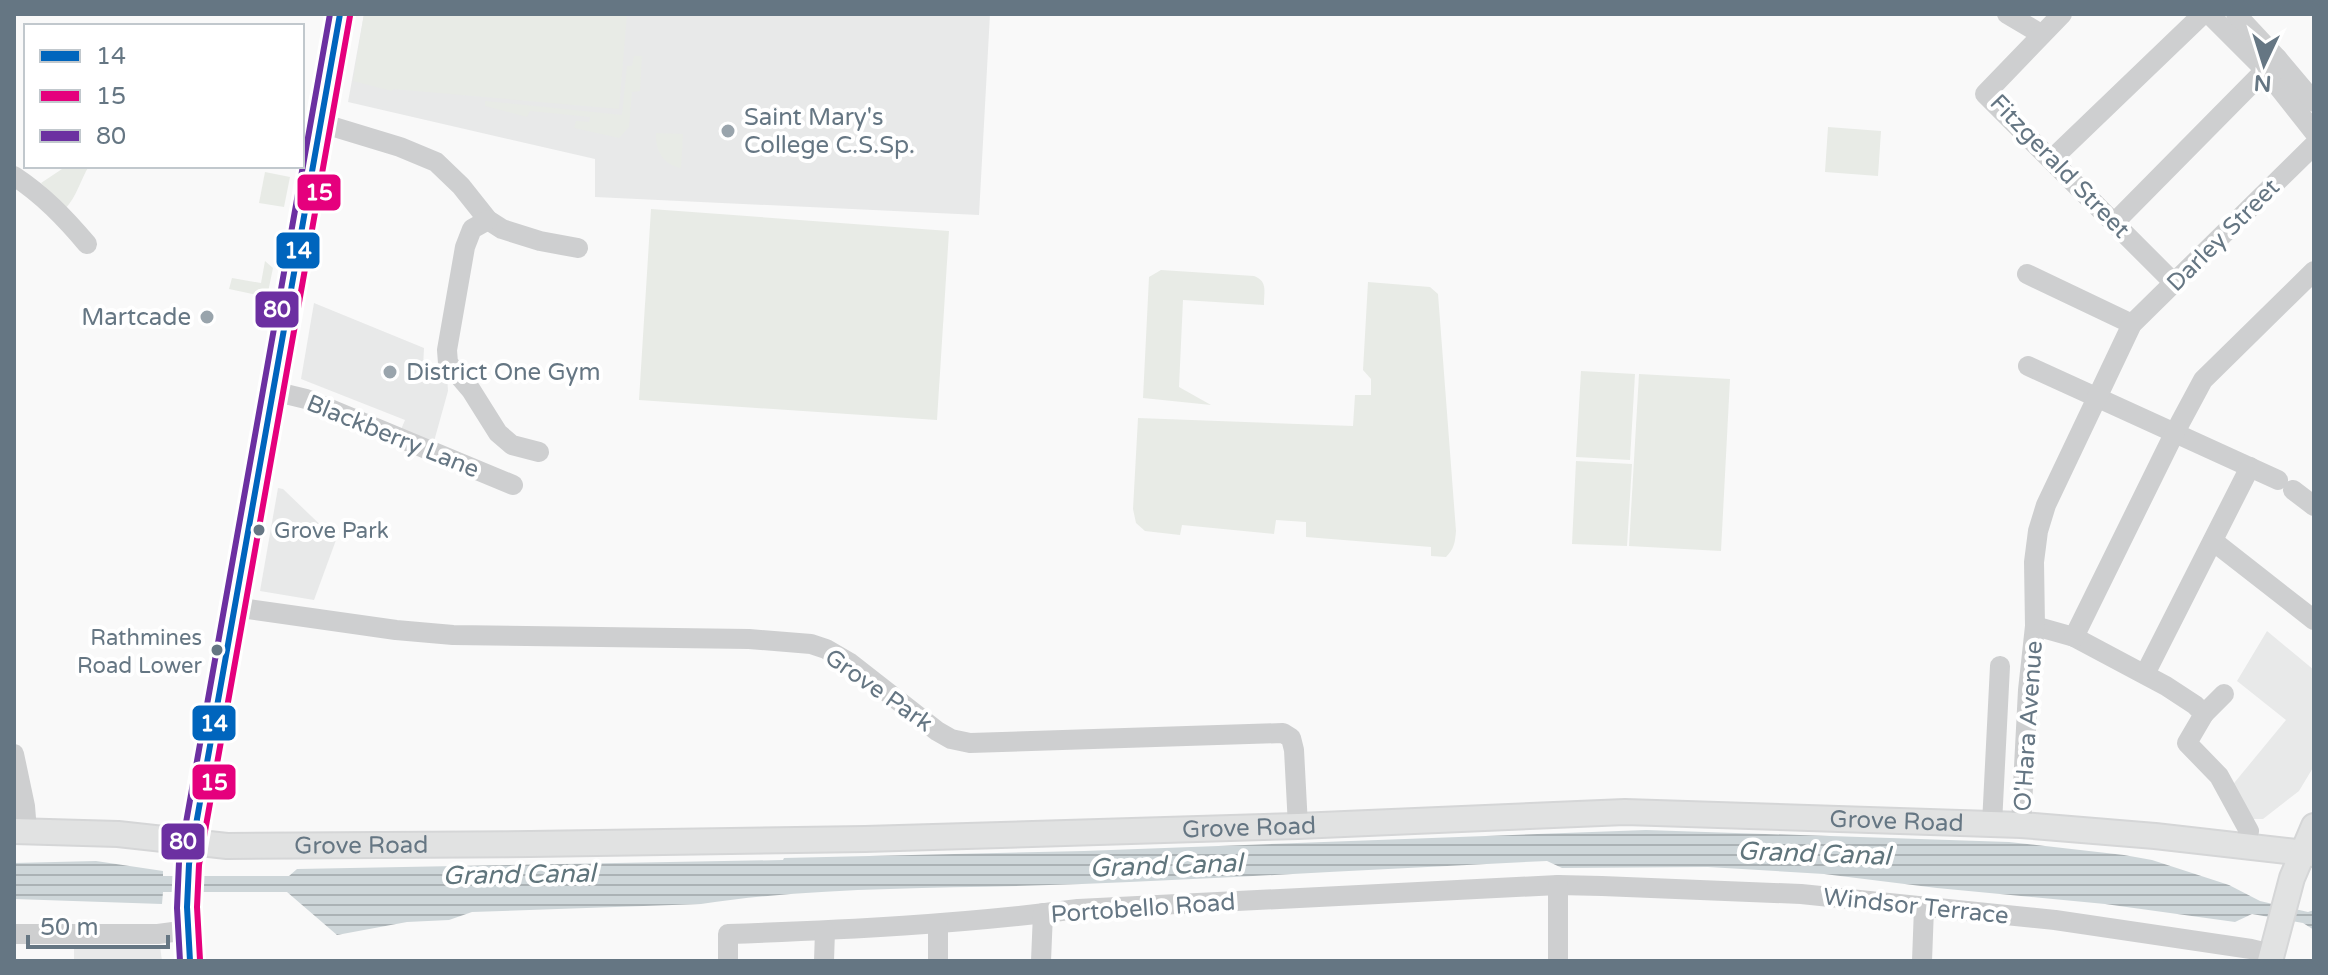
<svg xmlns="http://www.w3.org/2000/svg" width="2328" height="975" font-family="'Varela Round',sans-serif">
  <defs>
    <pattern id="water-rules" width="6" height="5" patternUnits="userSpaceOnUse" patternTransform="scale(2)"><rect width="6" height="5" fill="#ced6d9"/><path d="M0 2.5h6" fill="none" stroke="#abb2b5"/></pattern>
  </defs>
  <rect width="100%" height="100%" fill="#f9f9f9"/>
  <g fill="#e8e9e9">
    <polygon points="364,14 990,14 979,215 595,197 595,159 348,102"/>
    <polygon points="314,303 424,348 423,368 447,375 448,391 433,445 400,432 405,420 301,379"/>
    <polygon points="278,488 283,489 336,540 314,600 260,591"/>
    <polygon points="2267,631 2314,670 2314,766 2299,791 2263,819 2250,819 2230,788 2286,720 2237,681"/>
    <polygon points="74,946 160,946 162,961 74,961"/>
  </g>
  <g fill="#e8ebe6">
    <polygon points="364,14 627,14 619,109 393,89 392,91 353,81"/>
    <polygon points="634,56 642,56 640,91 632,92 629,127 619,138 574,128 576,121 589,122 590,117 530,111 527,117 485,106 485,101 622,115 627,66 632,66"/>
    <polygon points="1828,127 1881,131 1878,176 1825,172"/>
    <path d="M656,133l27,1 -2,34c-18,-3 -26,-18 -25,-35z"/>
    <path d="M77,166h12c-9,15 -12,30 -24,43l-24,-26 21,-14h12z"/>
    <polygon points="265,172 290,177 284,207 259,203"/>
    <polygon points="651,209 949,231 937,420 639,400"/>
    <polygon points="265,261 273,268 267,297 229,289 232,278 261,283"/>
    <path d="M1161,270l93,6c14,5 10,16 10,29l-81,-5 -4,87 32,18 -68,-7 6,-121z"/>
    <path d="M1368,282l62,5 8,7 18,237c-1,12 -2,18 -10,26l-15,-1v-9l-125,-10v-15l-30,-2 -2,14 -92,-9 -2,10 -35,-4 -9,-8 -3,-14 5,-91 215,8 2,-31h16v-16l-8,-9z"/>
    <polygon points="1581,371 1635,374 1630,460 1576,457"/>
    <polygon points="1639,374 1730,379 1721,551 1629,546"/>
    <polygon points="1576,461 1632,464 1627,546 1572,544"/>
  </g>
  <path fill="url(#water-rules)" d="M1646,830l363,12 115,13 28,5 77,25 31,16 48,11 6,-2v20l-11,-7 -51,-9 -17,8 -130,-18 -168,-16 -113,-14 -116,-7 -146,1 -15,-7c-155,7 -310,17 -465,23 -126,5 -256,1 -381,20l-229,8 -23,8 -42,2 -70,13 -50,-43h-124l-1,12 -148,-5v-36l82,-2 67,10v5h126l8,-7 486,-9 1,-2 300,-7z"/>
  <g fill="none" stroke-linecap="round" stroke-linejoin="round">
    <defs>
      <g id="major">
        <path id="s1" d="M14,831l104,3 109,12 303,-2 335,-5 433,-13 327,-14 396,13 134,11 159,18"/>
        <polyline points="190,961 187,907 189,864 340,14"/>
        <polyline points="2270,961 2292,878 2314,826"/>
      </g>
    </defs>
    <use href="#major" stroke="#d5d6d7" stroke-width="28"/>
    <g stroke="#cecfd0" stroke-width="20">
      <polyline points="2007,14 2041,34"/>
      <polyline points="2062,14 1985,94 2174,283"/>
      <polyline points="2209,14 2265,70 2314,132"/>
      <polyline points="2236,14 2277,58 2314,102"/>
      <polyline points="321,123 400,147 436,162 461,186 488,220 502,229 540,241 578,248"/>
      <polyline points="2052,159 2203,14"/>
      <path d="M14,176c29,19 51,42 73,68"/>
      <polyline points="488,220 472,229 465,247 447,350 448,363 471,390 498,433 512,445 539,452"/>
      <polyline points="2114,223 2277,58"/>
      <polyline points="2027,274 2132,324"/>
      <polyline points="2028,366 2278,480"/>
      <polyline points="273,391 306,399 513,485"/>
      <polyline points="2293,490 2314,506"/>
      <polyline points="2213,541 2314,620"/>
      <polyline points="234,607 396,630 453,635 749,639 811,644 826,649 850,663 937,731 951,739 970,743 1283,733 1291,738 1294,750 1298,826"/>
      <polyline points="2035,626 2074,637 2166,686 2195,705 2204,714 2187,743 2219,776 2249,831 2243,847"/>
      <polyline points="2074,637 2174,434 2203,380 2314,271"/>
      <polyline points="2145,674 2250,467"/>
      <polyline points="2204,714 2224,694"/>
      <polyline points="14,754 25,806 27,831"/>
      <polyline points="1992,824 2000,666"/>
      <polyline points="2021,825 2028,690 2035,626 2034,562 2038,531 2046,505 2132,324 2314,145"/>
      <polyline points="14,934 158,934 188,930"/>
      <path d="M728,961v-27c118,-4 234,-10 350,-25l480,-24 44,1 199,8 254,26 196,29 21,5"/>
      <polyline points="824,961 825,931"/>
      <polyline points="938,961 938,925"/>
      <polyline points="1041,961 1043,913"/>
      <polyline points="1558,961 1558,885"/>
      <polyline points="1922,961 1924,908"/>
    </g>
    <use href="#major" stroke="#e1e2e2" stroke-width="24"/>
    <defs>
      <polyline id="bus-1" points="190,961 187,907 189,864 340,14"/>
      <polyline id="bus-2" points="200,960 197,907 199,865 350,16"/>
      <polyline id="bus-3" points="180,961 177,908 179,862 330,14"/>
    </defs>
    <use href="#bus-1" stroke="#fff" stroke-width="12"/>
    <use href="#bus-2" stroke="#fff" stroke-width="12"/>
    <use href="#bus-3" stroke="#fff" stroke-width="12"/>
    <use href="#bus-1" stroke="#0065bd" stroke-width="6"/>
    <use href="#bus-2" stroke="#e5007d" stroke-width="6"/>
    <use href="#bus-3" stroke="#6c30a1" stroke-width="6"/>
  </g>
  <g fill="#99a4ac" stroke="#fff" stroke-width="3">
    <circle cx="728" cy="131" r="8"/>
    <circle cx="207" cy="317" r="8"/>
    <circle cx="390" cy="372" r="8"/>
  </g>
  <g fill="#657683" stroke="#fff" stroke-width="3">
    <circle cx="259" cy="530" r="7"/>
    <circle cx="217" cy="650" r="7"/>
  </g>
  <g text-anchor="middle" stroke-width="8" stroke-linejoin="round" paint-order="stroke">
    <g font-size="22" fill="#657683" stroke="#fff" text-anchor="start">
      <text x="274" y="538">Grove Park</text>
      <text x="202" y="645" text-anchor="end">Rathmines<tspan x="202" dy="28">Road Lower</tspan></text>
    </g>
    <g font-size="24" fill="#657683" stroke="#fff" text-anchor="start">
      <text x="744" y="125">Saint Mary's<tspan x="744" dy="28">College C.S.Sp.</tspan></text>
      <text x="191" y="325" text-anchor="end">Martcade</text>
      <text x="406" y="380">District One Gym</text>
    </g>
    <g font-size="24" fill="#657683" stroke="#fff">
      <text transform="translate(2060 166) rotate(46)" y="8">Fitzgerald Street</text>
      <text transform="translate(2223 235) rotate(-45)" y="8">Darley Street</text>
      <text transform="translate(393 436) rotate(22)" y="8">Blackberry Lane</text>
      <text transform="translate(879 690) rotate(35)" y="8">Grove Park</text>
      <text transform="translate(2028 726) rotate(-86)" y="8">O'Hara Avenue</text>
      <text dy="8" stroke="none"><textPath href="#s1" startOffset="1884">Grove Road</textPath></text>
      <text dy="8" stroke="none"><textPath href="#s1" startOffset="1236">Grove Road</textPath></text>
      <text dy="8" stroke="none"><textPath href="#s1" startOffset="348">Grove Road</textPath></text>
      <text transform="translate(1916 906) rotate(6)" y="8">Windsor Terrace</text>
      <text transform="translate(1143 908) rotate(-4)" y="8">Portobello Road</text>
    </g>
    <g font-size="26" font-style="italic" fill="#60757c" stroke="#fff">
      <text transform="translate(1814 853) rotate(2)" y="9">Grand Canal</text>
      <text transform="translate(1166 865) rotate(-2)" y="9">Grand Canal</text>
      <text transform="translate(519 874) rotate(-1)" y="9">Grand Canal</text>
    </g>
  </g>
  <g stroke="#fff" stroke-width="3">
    <rect x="296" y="173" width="46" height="39" rx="8" fill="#e5007d"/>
    <rect x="275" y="231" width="46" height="39" rx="8" fill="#0065bd"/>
    <rect x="254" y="290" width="46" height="39" rx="8" fill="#6c30a1"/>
    <rect x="191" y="704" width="46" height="38" rx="8" fill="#0065bd"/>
    <rect x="191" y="763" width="46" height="38" rx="8" fill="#e5007d"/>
    <rect x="160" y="822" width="46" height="39" rx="8" fill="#6c30a1"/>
  </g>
  <g font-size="22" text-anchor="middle" font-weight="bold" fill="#fff">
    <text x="319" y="200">15</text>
    <text x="298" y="258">14</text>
    <text x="277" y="317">80</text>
    <text x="214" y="731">14</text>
    <text x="214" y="790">15</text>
    <text x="183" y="849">80</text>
  </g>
  <rect width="2328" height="975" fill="none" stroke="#657683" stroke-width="32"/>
  <rect x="24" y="24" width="280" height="144" fill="#ffffff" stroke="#c1c8cd" stroke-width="2"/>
  <rect x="40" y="50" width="40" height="12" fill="#0065bd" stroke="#c1c8cd" stroke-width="2"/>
  <text x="96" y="64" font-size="24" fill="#657683">14</text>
  <rect x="40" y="90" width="40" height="12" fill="#e5007d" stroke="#c1c8cd" stroke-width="2"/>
  <text x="96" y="104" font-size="24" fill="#657683">15</text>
  <rect x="40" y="130" width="40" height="12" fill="#6c30a1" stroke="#c1c8cd" stroke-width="2"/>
  <text x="96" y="144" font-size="24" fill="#657683">80</text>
  <g transform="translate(2264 64) rotate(184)" stroke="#ffffff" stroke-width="6" paint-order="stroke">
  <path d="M0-6L14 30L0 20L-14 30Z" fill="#657683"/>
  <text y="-12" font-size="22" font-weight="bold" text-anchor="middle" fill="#657683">N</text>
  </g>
  <path d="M28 935v12h140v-12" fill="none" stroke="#657683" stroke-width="4"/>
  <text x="40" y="935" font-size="24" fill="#657683" stroke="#ffffff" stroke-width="6" paint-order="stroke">50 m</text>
</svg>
